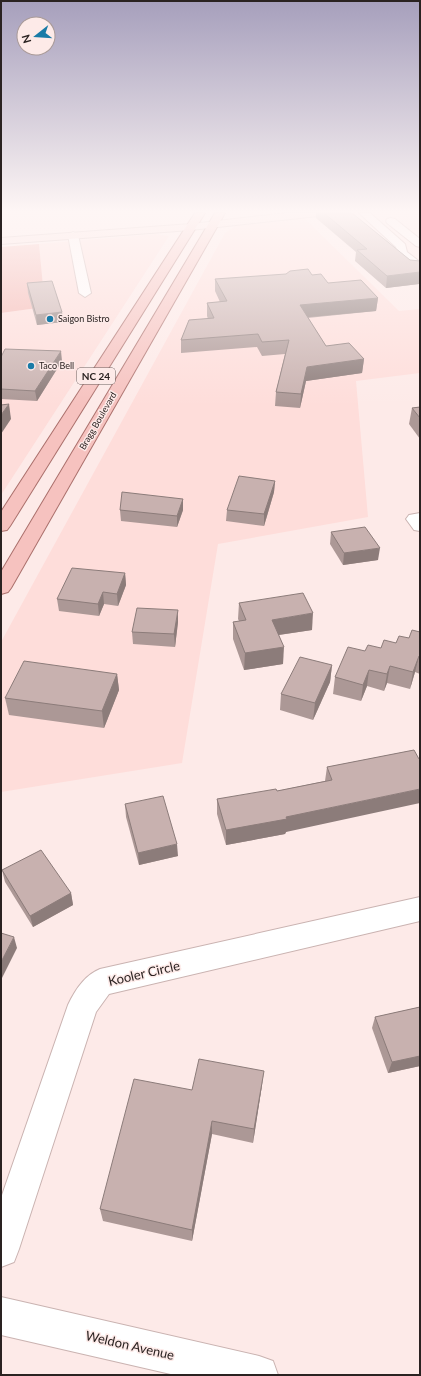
<svg xmlns="http://www.w3.org/2000/svg" width="421" height="1376" font-family="Lato,sans-serif">
  <rect width="100%" height="100%" fill="#fdeae8"/>
  <g fill="#feddda">
    <polygon points="303,217 399,311 420,309 420,373 356,381 368,517 218,544 182,763 1,792 1,642 225,233 235,226"/>
    <polygon points="156,234 169,236 1,495 1,313 45,307 39,244"/>
  </g>
  <polygon fill="#f4b6b1" points="39,244 45,307 1,313 1,247"/>
  <g fill="none" stroke-linecap="round" stroke-linejoin="round">
    <defs>
      <g id="street">
        <polygon points="359,213 370,213 405,244 407,252 420,262 420,271 416,270 398,255 396,247"/>
        <polygon points="391,218 395,219 420,239 420,247 416,246 387,223 386,221 387,219"/>
        <polygon points="73,232 78,235 91,293 85,297 79,293 68,235"/>
        <polygon points="420,513 420,531 414,530 406,519 409,515"/>
        <path d="M420,897v24l-311,73 -13,18 -77,237 -5,13 -13,5v-69l67,-193c7,-15 17,-30 32,-36z"/>
        <polygon points="1,1297 259,1356 273,1361 278,1375 175,1375 1,1335"/>
      </g>
      <polygon id="secondary" points="287,213 323,213 318,216 191,230 1,244 1,238 191,224"/>
      <g id="primary">
        <polygon points="195,213 205,213 10,526 7,530 1,531 1,512"/>
        <polygon points="215,213 225,213 11,588 8,592 1,594 1,572"/>
      </g>
    </defs>
    <use href="#street" stroke="#cab3b1" stroke-width="2"/>
    <use href="#secondary" stroke="#cab3b1" stroke-width="2"/>
    <use href="#primary" stroke="#ab706c" stroke-width="2"/>
    <use href="#street" fill="#fff" fill-rule="evenodd"/>
    <use href="#secondary" fill="#fae1df" fill-rule="evenodd"/>
    <use href="#primary" fill="#f6c2bf" fill-rule="evenodd"/>
  </g>
  <g fill="#ac9896">
    <polygon points="316,213 352,213 410,260 420,261 420,284 419,284 386,288 355,261 356,252 316,218"/>
    <polygon points="312,275 328,283 378,298 376,311 308,318 326,346 364,359 362,373 306,381 300,408 275,406 276,392 285,354 262,356 257,347 181,353 181,340 208,319 207,316 207,303 220,302 215,291 215,279"/>
    <polygon points="27,283 62,312 63,322 37,325 28,293"/>
    <polygon points="1,357 62,361 37,401 1,399"/>
    <polygon points="420,407 420,439 409,424 412,408"/>
    <polygon points="275,481 274,492 264,526 226,521 227,510"/>
    <polygon points="183,499 183,510 177,527 121,521 120,510"/>
    <polygon points="331,532 378,560 343,565 330,544"/>
    <polygon points="125,573 126,585 118,606 104,604 99,616 59,611 57,599"/>
    <polygon points="239,603 312,630 279,635 283,664 244,670 233,639 233,622 239,621 238,619"/>
    <polygon points="178,622 175,647 133,644 132,632"/>
    <polygon points="420,632 420,674 415,672 410,689 387,683 384,691 367,686 361,701 333,694 335,677 365,651 381,648 409,638"/>
    <polygon points="332,665 330,682 313,720 280,710 281,694"/>
    <polygon points="117,674 119,690 104,728 9,715 5,698"/>
    <polygon points="414,750 286,832 285,834 226,845 217,814 217,799 277,791 325,781 327,767"/>
    <polygon points="125,804 178,856 139,865 126,817"/>
    <polygon points="2,870 71,893 73,905 33,927 5,882"/>
    <polygon points="420,1007 420,1066 388,1073 372,1028 375,1017"/>
    <polygon points="262,1085 253,1143 212,1134 192,1241 103,1221 100,1209 192,1090"/>
  </g>
  <g fill="#8c7c7a">
    <polygon points="420,272 419,284 386,288 387,276"/>
    <polygon points="378,298 376,311 299,318 300,305"/>
    <polygon points="62,312 63,322 37,325 36,315"/>
    <polygon points="61,351 62,361 37,401 35,391"/>
    <polygon points="364,359 362,373 306,381 300,408 301,394 307,367"/>
    <polygon points="9,404 11,419 1,434 1,415"/>
    <polygon points="275,481 274,492 264,526 264,514"/>
    <polygon points="183,499 183,510 177,527 177,516"/>
    <polygon points="380,548 378,560 343,565 344,553"/>
    <polygon points="125,573 126,585 118,606 117,594"/>
    <polygon points="103,592 104,604 99,616 98,604"/>
    <polygon points="178,610 178,622 175,647 174,634"/>
    <polygon points="313,613 312,630 271,636 272,620"/>
    <polygon points="284,647 283,664 244,670 245,653"/>
    <polygon points="419,656 415,672 410,689 413,672"/>
    <polygon points="332,665 330,682 313,720 315,703"/>
    <polygon points="390,666 387,683 384,691 387,674"/>
    <polygon points="369,670 367,686 361,701 363,685"/>
    <polygon points="117,674 119,690 104,728 102,711"/>
    <polygon points="420,789 420,803 286,832 285,834 226,845 226,830 286,817"/>
    <polygon points="177,844 178,856 139,865 138,853"/>
    <polygon points="71,893 73,905 33,927 30,916"/>
    <polygon points="14,937 17,948 1,980 1,962"/>
    <polygon points="420,1056 420,1066 388,1073 392,1062"/>
    <polygon points="264,1071 262,1085 253,1143 254,1129"/>
    <polygon points="212,1121 212,1134 192,1241 192,1230"/>
  </g>
  <g fill="#c8b1af" stroke="#8c7c7a">
    <polygon points="324,213 352,213 410,260 420,261 420,272 387,276 357,250 367,249"/>
    <polygon points="308,269 312,275 321,274 328,283 361,280 378,298 300,305 326,346 349,343 364,359 307,367 301,394 276,392 289,340 262,342 258,334 181,340 189,320 214,318 207,303 227,301 215,279 286,274 290,271"/>
    <polygon points="52,281 62,312 36,315 27,283"/>
    <polygon points="5,349 61,351 35,391 1,389 1,357"/>
    <polygon points="9,404 1,415 1,405"/>
    <polygon points="420,407 420,418 412,408"/>
    <polygon points="239,476 275,481 264,514 227,510"/>
    <polygon points="122,492 183,499 177,516 120,510"/>
    <polygon points="365,527 380,548 344,553 331,532"/>
    <polygon points="72,568 125,573 117,594 103,592 98,604 57,599"/>
    <polygon points="303,593 313,613 272,620 284,647 245,653 233,622 246,620 239,603"/>
    <polygon points="137,608 178,610 174,634 132,632"/>
    <polygon points="412,630 420,632 420,656 419,656 413,672 390,666 387,674 369,670 363,685 335,677 348,647 365,651 368,645 381,648 384,640 396,643 399,636 409,638"/>
    <polygon points="300,657 332,665 315,703 281,694"/>
    <polygon points="24,661 117,674 102,711 5,698"/>
    <polygon points="414,750 419,759 420,759 420,789 286,817 287,819 226,830 217,799 276,789 277,791 332,780 327,767"/>
    <polygon points="163,796 177,844 138,853 125,804"/>
    <polygon points="41,850 71,893 30,916 2,870"/>
    <polygon points="1,933 14,937 1,962"/>
    <polygon points="420,1007 420,1056 392,1062 375,1017"/>
    <polygon points="199,1059 264,1071 254,1129 212,1121 192,1230 100,1209 134,1079 192,1090"/>
  </g>
  <linearGradient id="sky" x2="0" y2="1"><stop stop-color="#a69fbc"/><stop offset="0.52" stop-color="#fef6f5"/><stop offset="1" stop-color="#fef6f5" stop-opacity="0"/></linearGradient>
  <rect width="421" height="406" fill="url(#sky)"/>
  <g fill="#197ba7" stroke="#fdeae8" stroke-width="1.5">
    <circle cx="50" cy="319" r="4"/>
    <circle cx="31" cy="366" r="4"/>
  </g>
  <g text-anchor="middle" stroke-width="3" stroke-linejoin="round" paint-order="stroke">
    <g font-size="9" fill="#2a2221" stroke="#fdeae8" text-anchor="start">
      <text x="58" y="322">Saigon Bistro</text>
      <text x="39" y="369">Taco Bell</text>
    </g>
    <g font-size="9" fill="#2a2221" stroke="#fdeae8">
      <text transform="translate(98 421) rotate(-60)" y="3">Bragg Boulevard</text>
    </g>
    <rect fill="#fdeae8" stroke="#695e5d" stroke-width="1" x="77" y="368" width="38" height="16" rx="3"/>
    <g font-size="10" font-weight="bold" fill="#2a2221">
      <text x="96" y="380">NC 24</text>
    </g>
    <g font-size="13" fill="#2a2221" stroke="#fdeae8">
      <text transform="translate(144 973) rotate(-13)" y="5">Kooler Circle</text>
      <text transform="translate(130 1345) rotate(13)" y="5">Weldon Avenue</text>
    </g>
  </g>
  <rect width="421" height="1376" fill="none" stroke="#2a2221" stroke-width="4"/>
  <g transform="translate(36 36) rotate(253)"><circle r="19" fill="#fdeae8" stroke="#a99a98"/>
  <path d="M0-3L7 15L0 10L-7 15Z" fill="#197ba7"/>
  <text y="-6" font-size="11" font-weight="bold" text-anchor="middle" fill="#2a2221">N</text>
  </g>
</svg>
